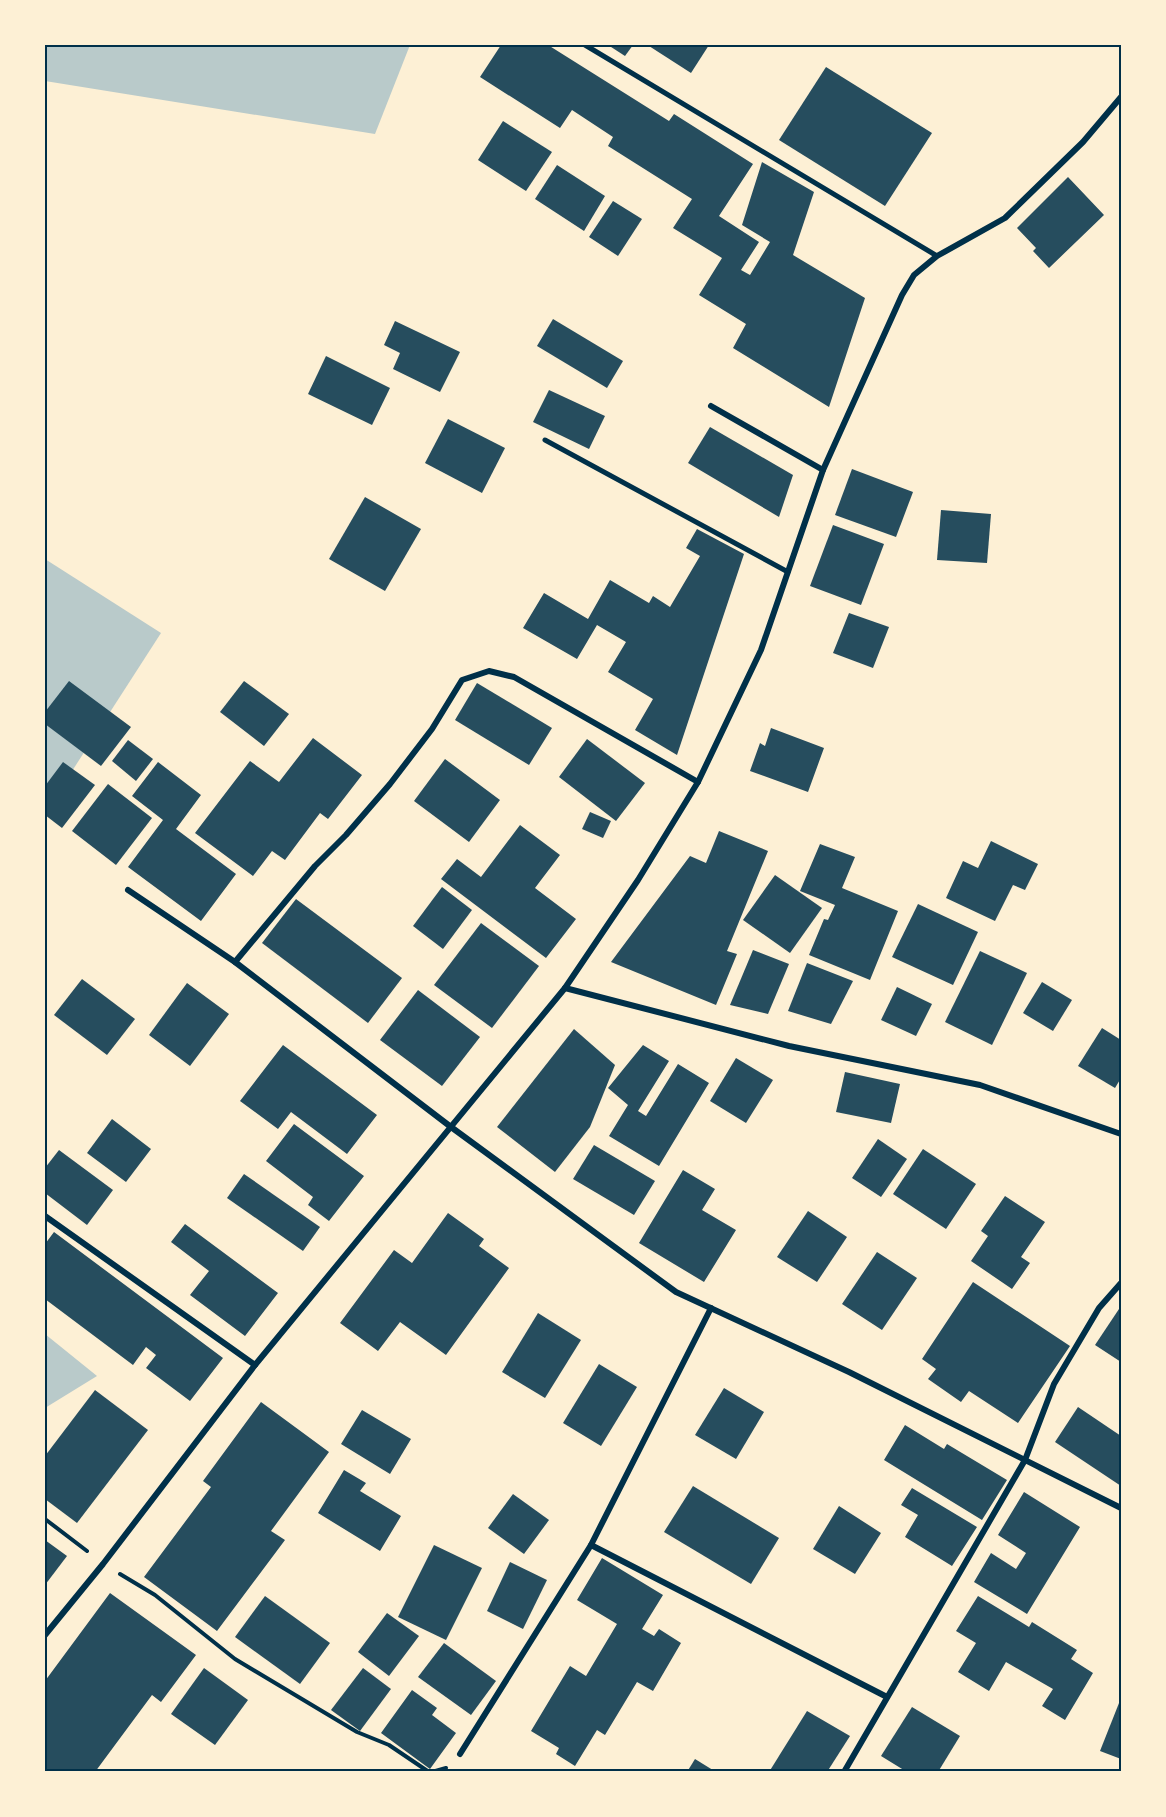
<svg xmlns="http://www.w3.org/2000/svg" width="1166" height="1817" font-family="Montserrat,sans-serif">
  <rect width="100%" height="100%" fill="#fdf0d5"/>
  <g fill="#b9caca">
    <polygon points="45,45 410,45 375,134 45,81"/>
    <polygon points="45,559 161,633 45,813"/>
    <polygon points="45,1334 97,1376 45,1408"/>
  </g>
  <g fill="#264d5e">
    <polygon points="501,45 548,45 669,121 674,114 753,164 719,216 759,242 741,270 750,275 770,242 742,225 762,162 814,192 793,255 865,298 829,407 733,348 746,324 699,295 722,258 673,228 692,199 608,146 613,137 572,110 560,128 480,77"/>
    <polygon points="608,45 633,45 625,56"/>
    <polygon points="650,45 709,45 691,73 649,46"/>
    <polygon points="826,67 932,133 885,206 779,140"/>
    <polygon points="503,121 552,152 526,191 478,160"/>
    <polygon points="557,165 605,196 584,231 535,199"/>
    <polygon points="1068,177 1104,215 1049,268 1033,251 1036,248 1017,228"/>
    <polygon points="613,201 642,219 618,256 589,237"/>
    <polygon points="553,319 623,361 607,388 537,346"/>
    <polygon points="395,321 460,352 440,392 393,369 400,353 384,345"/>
    <polygon points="326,356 390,388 372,425 308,394"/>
    <polygon points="549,390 605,416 589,449 533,422"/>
    <polygon points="448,419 505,448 482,493 425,463"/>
    <polygon points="710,427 793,475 779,517 688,463"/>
    <polygon points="852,469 913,492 896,537 835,515"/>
    <polygon points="365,497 421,529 385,591 329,559"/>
    <polygon points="941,510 991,514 987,563 937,560"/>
    <polygon points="833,525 884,544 861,605 810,586"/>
    <polygon points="697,529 744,554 677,755 635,730 653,699 608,672 626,642 597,625 577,659 523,628 544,593 588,619 610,580 649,603 653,596 670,607 700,556 686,548"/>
    <polygon points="849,613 889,627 873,668 833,653"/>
    <polygon points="69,681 131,727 101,766 45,724 45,712"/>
    <polygon points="244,681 289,714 264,746 220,712"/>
    <polygon points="477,683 552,728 529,765 455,720"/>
    <polygon points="771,728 824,748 808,792 750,771 760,743 765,746"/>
    <polygon points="313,738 362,775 328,819 320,813 285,860 272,851 253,876 195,833 250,761 279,782"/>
    <polygon points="587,739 645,783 616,821 559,777"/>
    <polygon points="128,740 153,759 136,781 112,761"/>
    <polygon points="445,759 500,800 469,842 414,801"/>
    <polygon points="63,762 95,785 62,828 45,815 45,786"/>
    <polygon points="158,762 201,795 176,829 236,874 201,921 128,867 163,820 132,796"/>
    <polygon points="108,784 152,818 116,865 72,831"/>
    <polygon points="590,812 611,821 603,838 582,829"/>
    <polygon points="520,825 560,855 535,888 576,919 546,958 441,879 457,859 481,877"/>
    <polygon points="719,831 768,851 727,951 737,954 716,1005 611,962 690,856 706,863"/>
    <polygon points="991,841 1038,864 1025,890 1013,885 995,921 946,898 963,861 978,868"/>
    <polygon points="820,844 855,857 842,888 898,911 870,980 809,955 824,919 828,920 835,905 800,891"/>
    <polygon points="775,875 822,908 790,953 743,920"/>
    <polygon points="442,887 472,910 443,949 413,926"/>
    <polygon points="296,899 402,978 368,1023 262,943"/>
    <polygon points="918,904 978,932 953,985 892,957"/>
    <polygon points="481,923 539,966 492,1028 434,985"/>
    <polygon points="753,950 789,964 768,1014 730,1005"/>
    <polygon points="980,951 1027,973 992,1045 945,1022"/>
    <polygon points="807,963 853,981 831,1024 788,1011"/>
    <polygon points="82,979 135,1019 107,1055 54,1015"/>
    <polygon points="1042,982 1072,1000 1053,1031 1023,1013"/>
    <polygon points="187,983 229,1014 190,1066 149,1035"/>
    <polygon points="897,987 932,1004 916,1036 881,1020"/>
    <polygon points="418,990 480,1037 442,1086 380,1040"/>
    <polygon points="1102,1028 1121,1040 1121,1078 1115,1088 1078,1066"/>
    <polygon points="574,1029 615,1065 590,1127 555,1172 497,1127"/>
    <polygon points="283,1045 377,1115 347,1154 291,1112 278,1129 240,1101"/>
    <polygon points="643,1045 669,1061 638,1111 646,1116 678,1064 709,1083 659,1166 609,1136 628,1105 608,1088"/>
    <polygon points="736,1058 773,1080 746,1123 710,1101"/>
    <polygon points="845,1072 900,1084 891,1123 836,1112"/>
    <polygon points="112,1119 151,1149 126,1182 87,1153"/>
    <polygon points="294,1124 364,1176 329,1221 308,1205 313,1197 266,1161"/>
    <polygon points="878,1139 907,1159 881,1197 852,1178"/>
    <polygon points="594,1145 655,1181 634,1215 573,1179"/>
    <polygon points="923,1149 976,1184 946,1229 893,1194"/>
    <polygon points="59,1150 113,1190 87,1225 45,1193 45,1168"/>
    <polygon points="683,1170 715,1189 702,1210 736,1230 704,1282 639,1243"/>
    <polygon points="244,1174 320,1227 303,1251 227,1198"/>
    <polygon points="1005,1196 1045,1222 1021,1257 1030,1263 1012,1289 971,1261 988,1236 981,1231"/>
    <polygon points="808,1211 847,1237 817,1282 777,1257"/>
    <polygon points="448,1213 484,1239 479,1246 509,1268 446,1355 400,1322 378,1351 340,1323 394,1250 412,1263"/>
    <polygon points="185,1224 278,1293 245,1336 190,1295 209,1271 171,1242"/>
    <polygon points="54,1232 223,1358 190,1401 146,1368 156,1355 146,1347 133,1365 45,1299 45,1244"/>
    <polygon points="877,1252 917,1278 882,1330 842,1304"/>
    <polygon points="973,1282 1070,1346 1018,1423 969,1391 961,1402 928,1379 936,1369 922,1359"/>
    <polygon points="1121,1306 1121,1362 1095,1345"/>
    <polygon points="538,1313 581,1340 545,1398 502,1372"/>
    <polygon points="599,1364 637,1387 601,1446 563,1423"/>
    <polygon points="724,1388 764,1412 736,1459 695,1435"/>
    <polygon points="95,1390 148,1430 77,1523 45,1499 45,1456"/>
    <polygon points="261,1402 329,1452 271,1531 285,1540 217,1631 144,1577 211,1487 203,1481"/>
    <polygon points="1078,1407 1121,1436 1121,1486 1055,1442"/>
    <polygon points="362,1410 411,1439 390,1474 341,1444"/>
    <polygon points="905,1425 944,1449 947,1444 1007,1480 982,1520 884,1460"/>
    <polygon points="344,1470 366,1483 360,1491 401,1516 380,1551 318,1513"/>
    <polygon points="693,1486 779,1538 751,1584 664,1532"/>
    <polygon points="912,1488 977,1527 952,1566 905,1537 918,1515 901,1505"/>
    <polygon points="1024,1492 1080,1527 1027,1614 974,1582 991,1553 1016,1569 1026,1553 998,1535"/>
    <polygon points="513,1494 549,1520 524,1554 488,1528"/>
    <polygon points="839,1506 881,1533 855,1574 813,1549"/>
    <polygon points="45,1540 67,1556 45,1585"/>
    <polygon points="434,1545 482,1568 446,1640 398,1617"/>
    <polygon points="602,1558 663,1595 642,1629 654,1636 659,1629 681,1643 653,1691 637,1682 605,1735 597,1730 575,1766 556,1754 559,1748 531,1731 570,1666 586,1676 617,1624 577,1600"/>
    <polygon points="510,1562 547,1580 523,1629 487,1611"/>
    <polygon points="110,1593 196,1655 161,1702 152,1695 95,1772 45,1772 45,1681"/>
    <polygon points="265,1596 330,1643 300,1684 235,1637"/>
    <polygon points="978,1596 1029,1627 1032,1622 1077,1650 1071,1659 1093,1673 1065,1720 1042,1706 1053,1689 1006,1662 989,1691 958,1672 976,1643 956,1631"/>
    <polygon points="387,1613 419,1636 389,1676 358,1652"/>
    <polygon points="444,1643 496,1681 471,1715 418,1677"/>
    <polygon points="204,1668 248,1700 215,1745 171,1714"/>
    <polygon points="363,1668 391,1689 360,1731 331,1710"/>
    <polygon points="412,1690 437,1708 432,1715 456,1733 430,1769 381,1733"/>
    <polygon points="1121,1698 1121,1759 1100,1751"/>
    <polygon points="912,1707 960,1736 938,1772 907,1772 881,1756"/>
    <polygon points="807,1711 850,1736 827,1772 769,1772"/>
    <polygon points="695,1759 716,1772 687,1772"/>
  </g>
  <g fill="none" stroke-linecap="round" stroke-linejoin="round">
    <g stroke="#003049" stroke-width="4">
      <polyline points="45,1519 87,1551"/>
      <polyline points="120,1574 155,1595 235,1659 357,1732 389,1745 429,1772"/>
      <polyline points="432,1772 446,1768"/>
    </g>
    <g stroke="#003049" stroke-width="5">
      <polyline points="585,45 937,256"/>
      <polyline points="545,440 788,572"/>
    </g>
    <g stroke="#003049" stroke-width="6">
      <polyline points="711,406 823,470"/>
      <polyline points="128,890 235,962 451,1127 676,1292 849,1372 1121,1508"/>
      <polyline points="235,962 315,866 346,835 390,784 432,729 462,680 489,671 514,677 698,782"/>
      <polyline points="565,988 789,1046 980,1085 1121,1134"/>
      <polyline points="45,1216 255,1365"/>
      <polyline points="591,1545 887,1697"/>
      <polyline points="45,1635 103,1564 255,1365 565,988 638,880 698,782 761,650 823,470 902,295 914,275 937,256 1005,218 1083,142 1121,97"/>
      <polyline points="460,1754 591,1545 711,1308"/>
      <polyline points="844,1772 1025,1460 1054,1384 1099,1308 1121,1283"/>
    </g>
  </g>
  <rect width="1166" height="1817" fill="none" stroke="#fdf0d5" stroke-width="93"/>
  <rect x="46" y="46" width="1074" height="1724" fill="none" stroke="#003049" stroke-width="2"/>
</svg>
